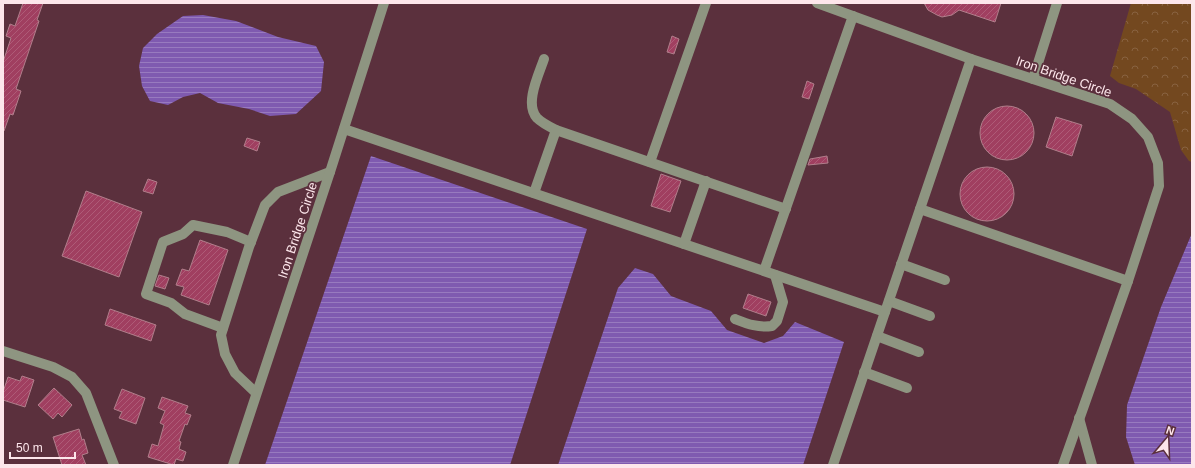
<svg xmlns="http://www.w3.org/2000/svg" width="1195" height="468" font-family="Arial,sans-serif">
  <defs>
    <pattern id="forest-crowns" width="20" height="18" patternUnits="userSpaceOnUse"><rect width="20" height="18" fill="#73481f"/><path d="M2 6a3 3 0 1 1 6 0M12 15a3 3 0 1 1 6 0" fill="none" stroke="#886240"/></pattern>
    <pattern id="water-rules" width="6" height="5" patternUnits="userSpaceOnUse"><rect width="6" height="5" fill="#7f5ab0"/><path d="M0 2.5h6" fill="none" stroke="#987abf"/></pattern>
    <pattern id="building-hatch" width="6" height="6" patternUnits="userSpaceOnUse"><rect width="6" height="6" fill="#a03f60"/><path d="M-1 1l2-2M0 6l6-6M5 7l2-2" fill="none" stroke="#ae5b77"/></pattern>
  </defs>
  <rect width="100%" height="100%" fill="#5b303d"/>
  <polygon fill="url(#forest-crowns)" points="1131,3 1192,3 1192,162 1189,161 1181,150 1170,112 1136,89 1119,83 1110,76"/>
  <g fill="url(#water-rules)">
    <polygon points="203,15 236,21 278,37 316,46 324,62 321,91 296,114 270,116 249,109 218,103 200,93 183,97 168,105 150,101 142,86 139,66 143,48 157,34 183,16"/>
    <polygon points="371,156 587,229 510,465 265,465"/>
    <polygon points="1192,233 1192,465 1135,465 1126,437 1127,405 1161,307"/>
    <polygon points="635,268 653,274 671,296 711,311 727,330 764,343 783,336 795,322 844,342 803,465 558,465 618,288"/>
  </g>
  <g fill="url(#building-hatch)" stroke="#b17e8b">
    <polygon points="23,3 43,3 37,20 39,21 16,89 21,91 13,115 10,114 4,131 3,131 3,62 11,38 6,36 10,24 15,26"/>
    <polygon points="924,3 1001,3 995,22 959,10 952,15 942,17 937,15 928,10"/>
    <polygon points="672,36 679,39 674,54 667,52"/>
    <polygon points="807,81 814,84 809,99 802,97"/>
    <circle cx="1007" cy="133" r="27"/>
    <polygon points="1056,117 1082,125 1072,156 1046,147"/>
    <polygon points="247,138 260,142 257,151 244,146"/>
    <polygon points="827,156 828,163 808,165 810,159"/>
    <circle cx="987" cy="194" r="27"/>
    <polygon points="661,174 681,181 670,212 651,206"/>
    <polygon points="148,179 157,182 153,194 143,191"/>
    <polygon points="86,191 142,212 119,277 62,256"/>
    <polygon points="200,240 228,250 209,305 181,295 184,287 176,285 182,269 189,271"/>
    <polygon points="159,275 169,278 165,289 155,286"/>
    <polygon points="748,294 771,302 766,316 743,308"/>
    <polygon points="110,309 156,325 151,341 105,325"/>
    <polygon points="22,376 34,380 25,407 3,400 3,392 8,377 20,381"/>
    <polygon points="54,388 72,405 62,417 58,413 53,419 38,405"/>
    <polygon points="122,389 145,398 136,424 119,418 122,412 114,409"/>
    <polygon points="162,397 188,406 185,413 191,415 187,425 185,424 179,441 181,442 179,449 186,452 183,461 176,459 174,465 148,457 152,444 158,446 164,425 160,423 165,411 158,408"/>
    <polygon points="79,429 82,440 84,439 88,453 82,455 86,465 62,465 53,437"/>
  </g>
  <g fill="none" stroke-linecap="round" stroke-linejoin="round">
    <g stroke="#8e9581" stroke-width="10">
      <polyline points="817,3 971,59 1110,104 1132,119 1148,137 1158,163 1159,186 1128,281 1063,465"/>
      <path d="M544,59c-5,15 -20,45 -7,59 5,5 13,9 19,12l230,79"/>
      <polyline points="1033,79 1057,3"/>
      <polyline points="344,129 885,312"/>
      <polyline points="650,162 706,3"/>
      <polyline points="534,193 556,130"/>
      <polyline points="920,209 1128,281"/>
      <polyline points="684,244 706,181"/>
      <polyline points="901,264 945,280"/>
      <polyline points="764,271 853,16"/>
      <polyline points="889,301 930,316"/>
      <path d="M735,319c13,5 23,9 37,7l5,-5 6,-19 -8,-27"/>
      <polyline points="223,328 185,314 171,303 146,294 163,242 183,234 193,225 227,232 251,242"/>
      <polyline points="877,336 919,352"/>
      <polyline points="3,351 53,367 72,377 86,393 114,465"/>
      <polyline points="864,372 907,388"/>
      <polyline points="256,393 235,373 225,354 221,335 249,247 265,205 278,192 330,172"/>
      <polyline points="1079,418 1092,465"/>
      <polyline points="233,465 330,172 384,3"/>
      <polyline points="833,465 971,59"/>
    </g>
  </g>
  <g text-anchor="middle" stroke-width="3.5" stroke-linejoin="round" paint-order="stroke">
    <g font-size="13" fill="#fde6eb" stroke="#5b303d">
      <text transform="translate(1064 76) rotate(19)" y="5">Iron Bridge Circle</text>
      <text transform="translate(297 230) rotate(-72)" y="5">Iron Bridge Circle</text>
    </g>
  </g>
  <rect width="1195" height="468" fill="none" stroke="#fde6eb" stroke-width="8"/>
  <g transform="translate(1167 440) rotate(19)" stroke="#5b303d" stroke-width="3" paint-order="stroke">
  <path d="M0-3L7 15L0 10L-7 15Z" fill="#fde6eb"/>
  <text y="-6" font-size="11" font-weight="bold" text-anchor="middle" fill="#fde6eb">N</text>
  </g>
  <path d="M10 452v6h65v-6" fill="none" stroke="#fde6eb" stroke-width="2"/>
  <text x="16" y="452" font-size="12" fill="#fde6eb" stroke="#5b303d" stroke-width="3" paint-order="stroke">50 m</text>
</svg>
